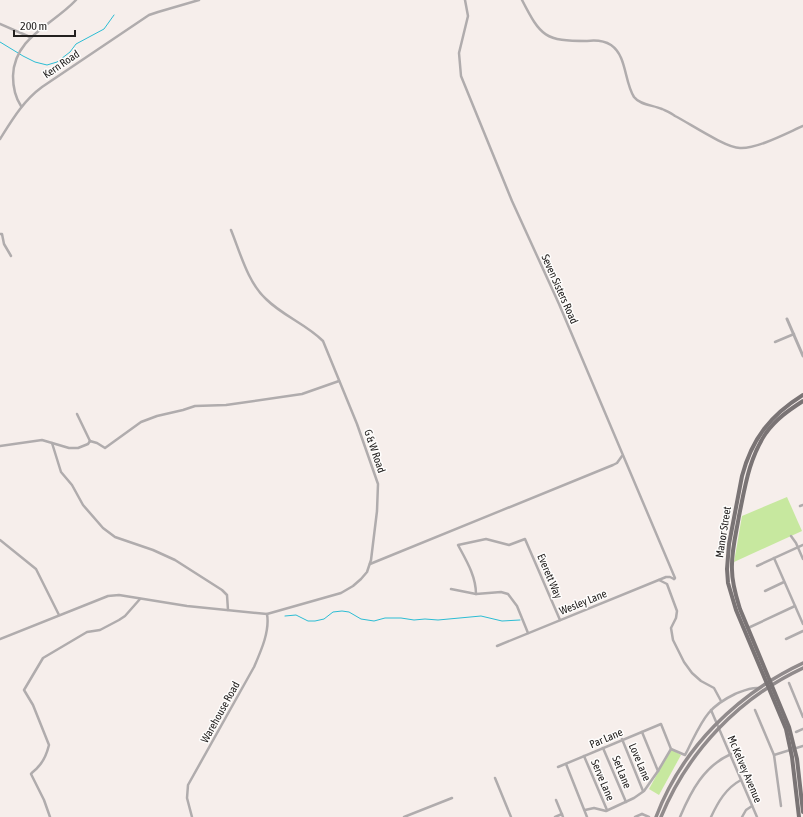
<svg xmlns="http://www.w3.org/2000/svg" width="803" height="817" font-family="'Asap Condensed',sans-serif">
  <rect width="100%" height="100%" fill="#f6eeeb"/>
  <g fill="#c7e89f">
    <polygon points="787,497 802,531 734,562 742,516"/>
    <polygon points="671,749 681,755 659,795 649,789"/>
  </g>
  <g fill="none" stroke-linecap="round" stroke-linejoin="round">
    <g stroke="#2cbdd4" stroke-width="1">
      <polyline points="0,42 23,56 35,62 47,65 57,62 70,52 76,44 104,29 114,15"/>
      <polyline points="285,616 296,615 308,621 315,621 324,619 333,612 342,611 349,612 361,619 374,621 385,618 401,618 414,620 425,619 438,620 481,616 502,621 520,620"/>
    </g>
    <g stroke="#b0acad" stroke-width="2.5">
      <polyline points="465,0 468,16 459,53 461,76 512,201 559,304 675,578 674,579"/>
      <path d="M522,0c19,37 23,41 65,41 8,-1 16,-1 24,4 16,11 13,36 23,52 6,8 19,8 28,12 4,2 9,4 13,7 14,7 51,32 65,32 17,1 47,-15 63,-22"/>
      <polyline points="0,24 30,37"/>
      <path d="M21,106c-6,-9 -8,-18 -8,-30 1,-39 40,-51 63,-76"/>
      <path d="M0,139c12,-19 23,-38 42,-52l107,-72 9,-3 41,-12"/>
      <polyline points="0,234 2,234 4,244 11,256"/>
      <polyline points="775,342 794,334"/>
      <polyline points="77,414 90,441"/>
      <polyline points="52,443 61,472 72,485 83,505 103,528 115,537 153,550 175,560 222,590 227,595 228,610"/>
      <polyline points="0,446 42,440 69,448 78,448 88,444 90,441 97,443 105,448 141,422 157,416 183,410 195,406 226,405 302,394 339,381"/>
      <polyline points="800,506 803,505"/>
      <polyline points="791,536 796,543 803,559"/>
      <polyline points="0,540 36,569 59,615"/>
      <polyline points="774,558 803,624"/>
      <polyline points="370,564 613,465 617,463 622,456"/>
      <polyline points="757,566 803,545"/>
      <polyline points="659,580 667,584 677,611 676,618 671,628 673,640 684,662 692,673 701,681 714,688 721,701"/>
      <polyline points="451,589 476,594 501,592 508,594 517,606 528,633"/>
      <polyline points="765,591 784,582"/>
      <path d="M476,594c0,-18 -10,-34 -18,-49l28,-6 23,6 16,-6 35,81"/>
      <polyline points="748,628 795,606"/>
      <path d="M0,639l108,-43 11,-1 68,11 80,8 74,-21 12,-7 8,-7 6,-7 4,-12 6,-49 1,-27 -21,-60 -34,-83c-17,-17 -40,-25 -57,-42 -18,-16 -26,-47 -35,-69"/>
      <polyline points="786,639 803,631"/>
      <polyline points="497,646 666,577 670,577 674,579"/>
      <polyline points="789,683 803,717"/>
      <polyline points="711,710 757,817"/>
      <polyline points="755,710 774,755 781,806"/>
      <polyline points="642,732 658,771"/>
      <polyline points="796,732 803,729"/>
      <polyline points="622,739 643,791"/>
      <polyline points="603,748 626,802"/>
      <polyline points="774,755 803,746"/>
      <polyline points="584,756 607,810"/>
      <polyline points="566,764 587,817"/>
      <path d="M558,767l103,-43 10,25 14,6c3,-5 5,-10 7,-14 12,-24 18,-35 43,-47 8,-3 15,-7 24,-6"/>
      <polyline points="495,778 511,817"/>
      <polyline points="556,800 563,817"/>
      <polyline points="585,810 594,808 606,811 634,798 644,791 658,771 671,749"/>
      <polyline points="642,814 649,817"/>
      <path d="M50,817l-6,-17 -13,-26c2,-3 5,-4 7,-7 6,-6 9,-14 11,-22l-16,-40 -9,-15 19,-32 44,-26 13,-2 19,-10 6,-4 15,-17"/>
      <path d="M192,817l-5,-19 1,-13 66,-118c7,-16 16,-36 13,-53"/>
      <polyline points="404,817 452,798"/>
      <polyline points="555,817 562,814"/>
      <polyline points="635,817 642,814"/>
      <path d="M680,817c11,-26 24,-51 51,-63"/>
      <path d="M711,817c7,-15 15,-29 30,-37"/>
      <polyline points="742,817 746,810 752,806"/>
    </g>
    <polyline stroke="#b0acad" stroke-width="3" points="787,319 803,356"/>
    <g stroke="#918b8c" stroke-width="3.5">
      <path d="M656,817c26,-69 81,-123 147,-154"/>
      <path d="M661,817c27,-66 78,-119 142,-149"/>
    </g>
    <g stroke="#7a7475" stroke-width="4">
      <path d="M803,401c-14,9 -27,18 -37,32 -17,25 -21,54 -27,83 -3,18 -8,36 -7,54 0,14 4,26 8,39l49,118 8,32 6,53"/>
      <path d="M799,817l-7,-60 -6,-28 -50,-119 -8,-27 -1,-14 2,-25 13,-68c10,-38 29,-61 61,-81"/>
    </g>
  </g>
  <g text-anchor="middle" stroke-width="3" stroke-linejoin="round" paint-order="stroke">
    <g font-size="11" fill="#23201f" stroke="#fefdfc">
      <text transform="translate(61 64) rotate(-34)" y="4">Kern Road</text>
      <text transform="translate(560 289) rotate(66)" y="4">Seven Sisters Road</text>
      <text transform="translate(375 451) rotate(71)" y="4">G &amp; W Road</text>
      <text transform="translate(723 532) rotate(-81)" y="4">Manor Street</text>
      <text transform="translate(550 576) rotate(67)" y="4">Everett Way</text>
      <text transform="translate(583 602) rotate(-22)" y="4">Wesley Lane</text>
      <text transform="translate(220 712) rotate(-61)" y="4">Warehouse Road</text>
      <text transform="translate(606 738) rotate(-23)" y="4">Par Lane</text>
      <text transform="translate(640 762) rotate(67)" y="4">Love Lane</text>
      <text transform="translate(745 769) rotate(67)" y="4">Mc Kelvey Avenue</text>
      <text transform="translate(622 772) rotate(68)" y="4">Set Lane</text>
      <text transform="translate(603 780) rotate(67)" y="4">Serve Lane</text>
    </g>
  </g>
  <path d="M14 30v6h61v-6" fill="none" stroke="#23201f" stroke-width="2"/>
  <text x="20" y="30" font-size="12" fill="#23201f" stroke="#fefdfc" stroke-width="3" paint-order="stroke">200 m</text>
</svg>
